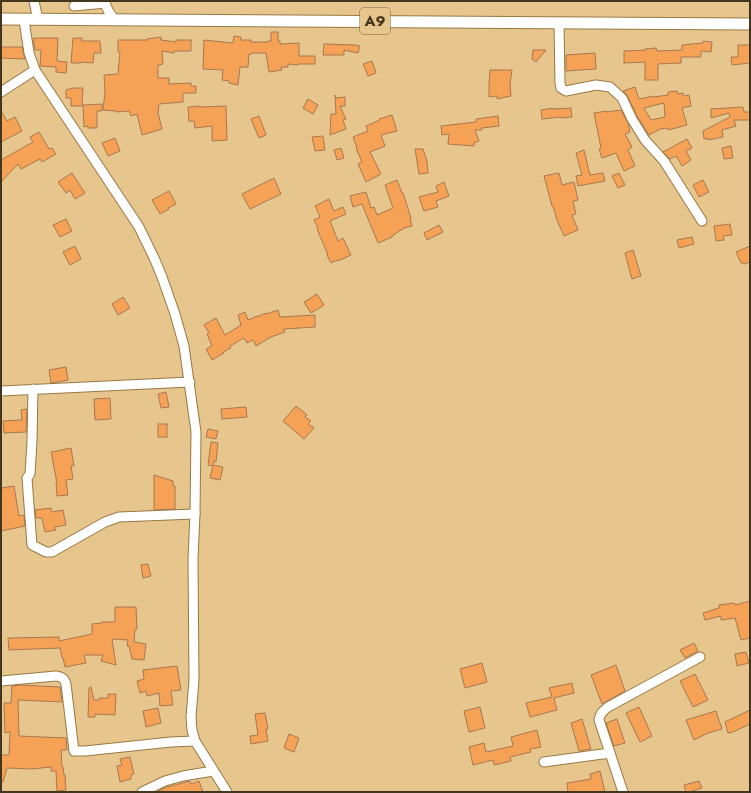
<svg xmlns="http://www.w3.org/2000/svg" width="751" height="793" font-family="Jost,sans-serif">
  <rect width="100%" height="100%" fill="#e7c68e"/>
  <g fill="#f5a156" stroke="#a8784f" fill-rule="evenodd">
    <polygon points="271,32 278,32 278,41 280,41 280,44 299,43 299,56 315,56 315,64 298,64 298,65 288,64 288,67 281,67 282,70 269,72 266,53 252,53 252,54 249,54 248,67 240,67 238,85 229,83 229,81 222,80 223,70 203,69 204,40 233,43 234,36 241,37 241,40 251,40 251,42 268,42 268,41 271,41"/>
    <polygon points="161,37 161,40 176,42 176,40 191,40 191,51 174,51 174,53 162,51 163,64 158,65 158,78 169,78 169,84 191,83 191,86 196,86 196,93 183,93 183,102 159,104 158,113 162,129 142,135 137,114 131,116 129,111 116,112 116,111 103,110 105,92 104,75 118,74 120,52 118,52 118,40 148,40 147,39"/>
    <polygon points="33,38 58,38 57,61 67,62 66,73 56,72 56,67 40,66 41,50 35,50"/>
    <polygon points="73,38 82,38 82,41 100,41 101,53 94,53 93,63 81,62 81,63 71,63"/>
    <polygon points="703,41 712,42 711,52 701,51 701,57 681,57 681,63 658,64 658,80 645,80 645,62 624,63 624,51 646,50 645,49 656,48 657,51 682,50 682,45 703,43"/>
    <polygon points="324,44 355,45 360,46 358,53 344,50 344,55 323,55"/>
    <polygon points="738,45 750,45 750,63 732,65 731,57 738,57"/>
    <polygon points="1,47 22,47 25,59 1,58"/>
    <polygon points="533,50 546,50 536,62 532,59"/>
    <polygon points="595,53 596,69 566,71 566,55"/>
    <polygon points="372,61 376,73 368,76 363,64"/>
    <polygon points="490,70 512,70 510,84 511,96 497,99 497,96 489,97 489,84"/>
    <path d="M635,87l4,12 15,-3v1l14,-2v-3l9,-1 1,3 5,-1v3l6,-1 2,11 -9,2 5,17 -19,5 -1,-2 -7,1 -11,6 -12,-19 -10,-21 -4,-4zM664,103l1,14 -14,3 -7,-12z"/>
    <polygon points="73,88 83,88 82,106 71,106 71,98 66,98 66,90"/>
    <polygon points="335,95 336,98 345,97 345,106 340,106 346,119 343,120 346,129 330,135 331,114 336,114"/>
    <polygon points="308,99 318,105 313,114 303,108"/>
    <polygon points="102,104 102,111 97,111 97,128 88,128 88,126 84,127 83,105"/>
    <polygon points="199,106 199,107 226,106 227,140 212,141 212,126 195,128 194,121 189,121 188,107"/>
    <polygon points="743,107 744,112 750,112 750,120 734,120 736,126 722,130 723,137 708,140 707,138 704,139 703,131 730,117 729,113 711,118 711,109"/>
    <polygon points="553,108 553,109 571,108 572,117 561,118 561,117 542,119 541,110"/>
    <polygon points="621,110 628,123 630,132 625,134 632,147 628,150 635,166 624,171 616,153 602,158 599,149 601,148 594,113 607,111 607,112"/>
    <polygon points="1,111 7,121 15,117 22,131 1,142"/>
    <polygon points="392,115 397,131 381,135 385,146 370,152 381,174 366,182 358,164 362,162 356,148 357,148 353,137 368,131 366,126 380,120 379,119"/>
    <polygon points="259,116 266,135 259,138 251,119"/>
    <polygon points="498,116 499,126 482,128 482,130 475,130 479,141 474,143 474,146 448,144 449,134 442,135 441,126 476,122 476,119"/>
    <polygon points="39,132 49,149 52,148 56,154 42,162 40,159 21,169 18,164 1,182 1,160 33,142 30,137"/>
    <polygon points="323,136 325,150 315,151 312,137"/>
    <polygon points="115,138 120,151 108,156 102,143"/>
    <polygon points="687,139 692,148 686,151 691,160 682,166 676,156 670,159 663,152"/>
    <polygon points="731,146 733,158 724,159 722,148"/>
    <polygon points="341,148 344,158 337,160 334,150"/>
    <polygon points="415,149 423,149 427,161 428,173 419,174"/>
    <polygon points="584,150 590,175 603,173 605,181 578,186 576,176 582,175 576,153"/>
    <polygon points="72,173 85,193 75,199 70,190 66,193 58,182"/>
    <polygon points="559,173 562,185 574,182 578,200 573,201 576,214 572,215 578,230 564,236 557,220 553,206 552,206 544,176"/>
    <polygon points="619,173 625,185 618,188 612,176"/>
    <polygon points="274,178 281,194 250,209 242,194"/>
    <polygon points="397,180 402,193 403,193 411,218 410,218 412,226 404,228 392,236 392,237 378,243 362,204 353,207 350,196 366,192 371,208 374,207 377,215 393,208 385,185"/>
    <polygon points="703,180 709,192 699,197 693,185"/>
    <polygon points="444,182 449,196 436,201 438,207 424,211 419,197 438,192 436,186"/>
    <polygon points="169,191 176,204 168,208 169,209 160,214 152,200"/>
    <polygon points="329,199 334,211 343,207 346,214 330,221 338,241 343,238 351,255 338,261 337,260 331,263 327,255 328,255 317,229 318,228 314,220 320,217 315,206"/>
    <polygon points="66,219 72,231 60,237 53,225"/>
    <polygon points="730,224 732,235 723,236 724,240 716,241 714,226"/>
    <polygon points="439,225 443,232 427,240 424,233"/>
    <polygon points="692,237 694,244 679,248 677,240"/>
    <polygon points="75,246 81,259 70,265 63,252"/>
    <polygon points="750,246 750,262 744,264 743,263 741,263 736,252"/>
    <polygon points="633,250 641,276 632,279 625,253"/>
    <polygon points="317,294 324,305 311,313 304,302"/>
    <polygon points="123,297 130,308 118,315 112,304"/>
    <polygon points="278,310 280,317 315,315 315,327 284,329 285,332 271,337 256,346 253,340 247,343 244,338 230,346 231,348 223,352 224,353 212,360 206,349 212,346 207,334 209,333 204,325 216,318 225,335 241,325 238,315 245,312 248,320 257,316 257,317 265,313 266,314"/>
    <polygon points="66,367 68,380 51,383 49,370"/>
    <polygon points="166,392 169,407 161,408 158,394"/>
    <polygon points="110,398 111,419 95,420 94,399"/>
    <polygon points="296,406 307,415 305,417 311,421 308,424 314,428 304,439 283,421"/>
    <polygon points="246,407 247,417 222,419 221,409"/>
    <polygon points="27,409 26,432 4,433 3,421 22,420 21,410"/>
    <rect x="158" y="424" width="9" height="13"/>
    <polygon points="208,429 218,431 216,439 206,437"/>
    <polygon points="211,442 218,443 216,462 214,461 213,465 223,467 220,480 210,478 213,466 208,465"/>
    <polygon points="71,448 74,466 71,466 73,479 66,480 68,495 57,496 56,483 57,483 51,452"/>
    <polygon points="154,475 173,481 173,486 175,486 175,509 154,510"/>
    <polygon points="14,486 19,516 24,515 25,526 1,531 1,488"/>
    <polygon points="51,508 52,512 63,510 66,525 55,527 56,530 45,532 42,518 36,518 35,510"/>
    <polygon points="148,564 151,576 143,578 141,565"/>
    <polygon points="750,601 750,638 741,640 735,618 721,620 721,616 705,620 703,613 719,608 719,605 734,603 735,605"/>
    <polygon points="115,607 136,607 137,629 135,629 134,642 146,644 144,660 132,659 129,646 127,646 128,640 112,639 116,665 101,661 103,655 84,655 86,663 65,667 63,658 62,658 60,648 9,650 8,638 59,637 59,641 92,634 92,624 102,623 102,622 115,622"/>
    <polygon points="694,643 698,651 685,658 680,650"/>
    <polygon points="746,652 749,663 737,666 735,654"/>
    <polygon points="482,663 487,682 465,688 460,669"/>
    <polygon points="616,665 625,691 602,704 591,675"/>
    <polygon points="177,666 181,690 171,691 173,705 160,706 159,693 147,696 146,691 140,693 137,681 144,679 143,670"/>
    <polygon points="695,674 708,700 693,707 680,681"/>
    <polygon points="572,683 574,693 554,698 557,710 530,717 526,703 552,697 549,688"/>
    <polygon points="21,685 60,687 62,702 18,700 19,736 66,738 67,750 61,750 62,767 63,767 64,775 65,775 66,790 57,791 56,771 51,771 51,767 32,769 7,768 3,782 1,782 1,755 9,755 10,732 5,733 4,703 11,703 12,686"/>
    <polygon points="91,687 94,700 99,700 99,698 108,698 108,694 116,694 115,715 95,714 95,717 88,717 89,688"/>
    <polygon points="480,707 485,728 469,732 464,711"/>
    <polygon points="639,707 652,736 640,742 626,713"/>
    <polygon points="158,708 161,723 146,727 143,711"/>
    <polygon points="750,710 750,724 733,732 728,733 725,722"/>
    <polygon points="716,711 722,729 708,733 694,740 686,720"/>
    <polygon points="265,713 268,729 266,729 268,741 251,744 250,736 258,735 255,714"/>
    <polygon points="582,719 591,749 579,751 571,723"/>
    <polygon points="617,719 625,743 614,746 606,723"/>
    <polygon points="537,730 541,747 530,749 531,752 510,757 511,761 494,765 493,760 473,765 469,747 484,743 486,752 513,746 511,737"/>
    <polygon points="289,734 299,738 294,752 284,748"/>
    <polygon points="130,757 134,774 131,775 131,779 120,782 117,766 122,765 120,759"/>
    <polygon points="600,771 605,792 568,792 567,783 591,779 590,774"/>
    <polygon points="190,781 191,784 199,781 203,792 156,792 167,787"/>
    <polygon points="699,781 702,788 692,791 693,792 686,792 684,785"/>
  </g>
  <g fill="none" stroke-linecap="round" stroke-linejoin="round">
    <defs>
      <g id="minor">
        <polyline points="34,1 38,20"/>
        <path d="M105,1c1,7 5,14 11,19"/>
        <polyline points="74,6 105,3"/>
        <polyline points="24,20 29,53 35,70 139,227 155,260 162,277 175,314 184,346 196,432 195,514 193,559 194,680 191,717 192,730 195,741 227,792"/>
        <polyline points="559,23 560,83 561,88 566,91 596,85 610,87 622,98 632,119 645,140 664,161 702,221"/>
        <polyline points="1,92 35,70"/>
        <polyline points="33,389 32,441 30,474 27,478 32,545 46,552 52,552 105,522 119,517 195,514"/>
        <polyline points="1,391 190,382"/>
        <path d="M1,681l55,-5c6,1 8,2 10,8l8,67h11l86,-9 24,-1"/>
        <polyline points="544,762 610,753"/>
        <polyline points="142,792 165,781 183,776 213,771"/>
        <path d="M623,792l-24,-72c1,-7 4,-9 9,-13l92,-50"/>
      </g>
      <polyline id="major" points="1,19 750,24"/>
    </defs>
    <use href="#minor" stroke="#987942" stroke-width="11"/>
    <use href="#major" stroke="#987942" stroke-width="13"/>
    <use href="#minor" stroke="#fff" stroke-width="9"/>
    <use href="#major" stroke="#fff" stroke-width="11"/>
  </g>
  <g text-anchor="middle" stroke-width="4" stroke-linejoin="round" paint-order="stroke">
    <rect fill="#e7c68e" stroke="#746140" stroke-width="1" x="360" y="8" width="30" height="26" rx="3"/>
    <g font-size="15" font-weight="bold" fill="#43361f">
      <text x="375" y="26">A9</text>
    </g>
  </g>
  <rect width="751" height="793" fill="none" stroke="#43361f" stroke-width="4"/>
</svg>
